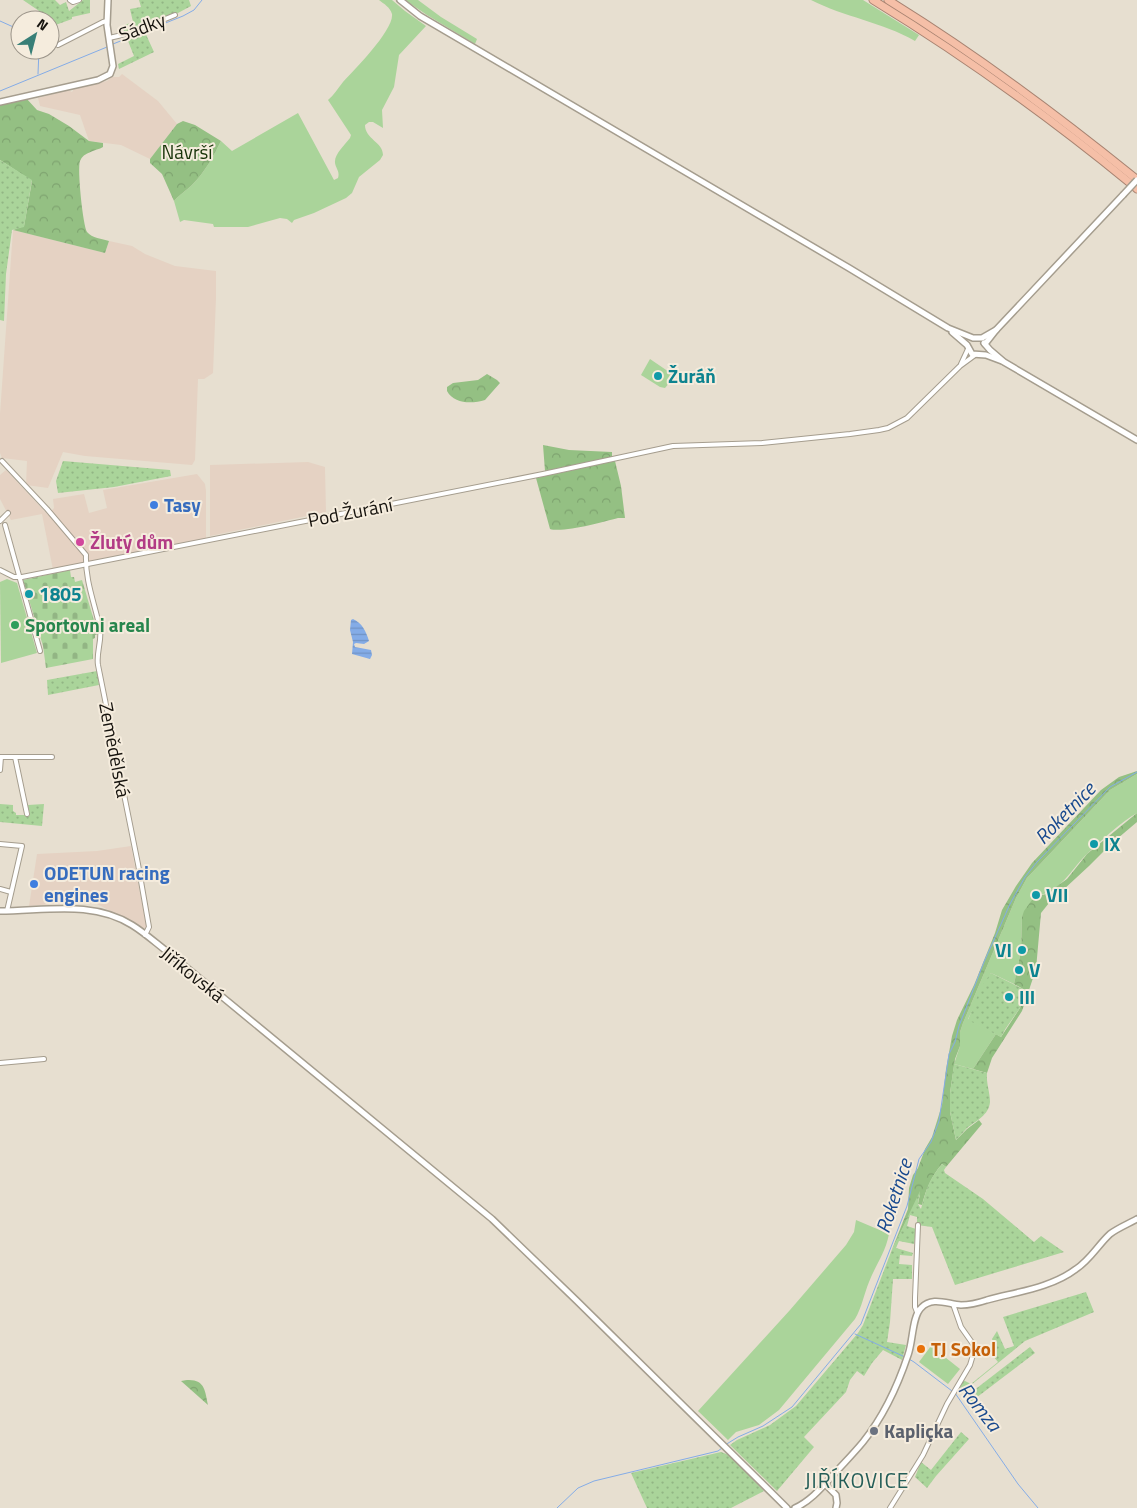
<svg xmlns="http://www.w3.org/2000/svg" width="1137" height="1508" font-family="'Titillium Web',sans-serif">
  <defs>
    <pattern id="forest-crowns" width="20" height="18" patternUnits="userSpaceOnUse" patternTransform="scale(1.25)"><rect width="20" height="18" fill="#94c083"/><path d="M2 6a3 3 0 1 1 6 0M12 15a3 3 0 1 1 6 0" fill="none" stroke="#7fa470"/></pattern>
    <pattern id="cemetery-stones" width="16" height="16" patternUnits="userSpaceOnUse" patternTransform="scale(1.25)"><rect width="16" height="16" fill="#aad49a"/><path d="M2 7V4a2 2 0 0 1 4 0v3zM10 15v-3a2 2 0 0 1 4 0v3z" fill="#92b584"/></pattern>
    <pattern id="park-dots" width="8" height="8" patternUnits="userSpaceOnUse" patternTransform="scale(1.25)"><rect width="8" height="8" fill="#aad49a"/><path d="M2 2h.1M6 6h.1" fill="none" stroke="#92b584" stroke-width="1.8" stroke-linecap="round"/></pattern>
    <pattern id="water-rules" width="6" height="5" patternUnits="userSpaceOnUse" patternTransform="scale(1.25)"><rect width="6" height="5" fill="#84ace7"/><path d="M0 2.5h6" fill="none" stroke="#7193c5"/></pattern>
  </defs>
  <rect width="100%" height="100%" fill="#e7dfd0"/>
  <g fill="#e5d2c3">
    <polygon points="122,74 158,101 177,124 150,159 121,145 89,141 80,115 40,106 38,98 68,90 72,92 74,89 107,81 112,77 119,77"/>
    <polygon points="13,230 105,253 109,241 132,246 145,254 175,266 216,271 216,298 213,373 204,379 198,379 195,460 192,465 85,456 63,452 48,488 26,485 27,461 2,458 0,453 0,414"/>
    <polygon points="308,462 325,467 326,512 210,536 210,465"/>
    <polygon points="6,470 48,515 54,508 53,499 84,494 89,513 107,508 103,490 197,474 205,484 206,491 206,538 117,558 53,570 42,514 11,520 0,499 0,475"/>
    <polygon points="131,846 147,930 97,904 77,902 29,906 37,854 97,851"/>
  </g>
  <g fill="#aad49a">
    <path d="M379,0h13l13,11 21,15 -27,29 -5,32 -12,23 1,18 -10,-6h-4l-4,3c0,14 18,17 18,30l-3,5 -21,17 -7,16 -6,5 -32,15 -20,7 -2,3 -5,-4 -7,-1 -32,9h-34l-1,-3 -29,-4 -4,2 -6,-21c6,-7 12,-10 18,-16 13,-13 21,-28 29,-44l11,10 66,-38 36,67 4,-2c2,-7 -2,-9 -3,-15 -1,-9 10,-18 15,-25l1,-3 -23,-35c6,-5 10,-12 15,-18 11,-12 51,-52 49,-68 -2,-7 -8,-10 -13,-14z"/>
    <polygon points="405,0 418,0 441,17 477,39 475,44 427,15"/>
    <path d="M811,0h52l56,35 -4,6c-33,-19 -71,-24 -104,-41z"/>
    <polygon points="650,359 675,376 665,388 660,387 641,375"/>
    <polygon points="7,579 17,583 37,653 1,663 0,582"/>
    <path d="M1137,774v39c-15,8 -36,28 -49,40 -20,19 -24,37 -54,44l-12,20 -1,34 -7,33 -23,-11 -23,46 28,15 -23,35 -19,-5 6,-18v-14l3,-9 53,-125 11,-20 83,-88z"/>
    <path d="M856,1220l33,14c-4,20 -13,30 -20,48 -5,12 -7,25 -14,37l-76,91 -20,15 -23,7 -8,8 -30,-29 92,-101 56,-65 8,-13z"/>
    <polygon points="931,1346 960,1369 948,1384 919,1362"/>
  </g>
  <g fill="url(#forest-crowns)">
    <path d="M26,98l11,12 12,4 20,12 20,15 14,2v4c-7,4 -20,5 -23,14 -3,7 3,65 7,71 5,6 15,7 22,9l-4,12 -92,-23 11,-4 8,-45 -32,-21v-57z"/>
    <path d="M183,121l12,4 26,16c-8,16 -16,31 -29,44 -6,6 -12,9 -18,16l-12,-27 -12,-11v-4l27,-35z"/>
    <path d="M487,374l10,6 3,3 -15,17c-13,4 -31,4 -38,-9v-4l6,-4 25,-3z"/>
    <polygon points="543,445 569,450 612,452 612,457 545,471"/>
    <path d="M615,461l6,25 4,32h-7c-15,4 -55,15 -68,11l-14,-51z"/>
    <path d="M1137,771v3l-27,16 -83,88 -11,20 -53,125 -3,9v14l-5,13 -5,34v19l6,28 11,-11 12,-9 3,4 -36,43 -4,-3c-11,13 -16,25 -20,41l-4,-1 2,-10 -29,58 17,-43 1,-21 4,-13 5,-7 7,-19 7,-12 10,-32 4,-36 6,-33 5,-16 17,-35 21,-52 7,-23 14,-24 16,-23 69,-73 18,-13z"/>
    <polygon points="1137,813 1137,822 1111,844 1089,866 1049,903 1041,913 1036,969 1022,1011 992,1058 987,1073 973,1069 996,1034 1001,1037 1020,1008 1025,990 1014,984 1021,951 1022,917 1024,911 1034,897 1046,894 1067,879 1087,854"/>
    <path d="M187,1380c18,-1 18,11 21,25l-27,-24z"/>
  </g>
  <polygon fill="url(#cemetery-stones)" points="70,570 71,577 74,577 75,582 82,580 98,634 95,635 95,638 93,639 93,659 46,668 43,646 23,580"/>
  <g fill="url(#park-dots)">
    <polygon points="23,0 55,0 60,5 66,2 69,11 83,0 90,0 90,13 72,17 72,19 50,27 51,19"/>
    <polygon points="139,0 189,0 191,6 178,13 143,28 154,52 119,69 118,64 134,56 122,26 133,22 130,9 141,7"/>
    <polygon points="0,160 32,180 24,227 12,230 6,274 4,321 0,320"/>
    <polygon points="63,461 170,470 171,476 114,487 58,493 56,481"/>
    <polygon points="97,671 99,685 48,695 47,680"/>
    <polygon points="0,804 13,805 13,811 16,813 16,815 28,815 30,816 28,805 44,804 42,826 0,822"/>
    <polygon points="991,973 1025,990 1020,1008 1006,1028 1001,1037 968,1020 981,987"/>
    <path d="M954,1064l33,9c-1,10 3,19 3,29 -1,13 -14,19 -23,26 -4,4 -8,9 -11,12l-6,-28v-19z"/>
    <path d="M942,1164l4,3 -2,3 1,3 38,26 51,43 7,-6 23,16 -109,33 -23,-58 -15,-2v-8l-7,-2 -3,11 9,3 -2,15 -15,-3 -3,7 17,5 -1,3 -12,-1 -1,9 13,1v14h-19l-3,43 -3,20 19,3 -4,15 -19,-10 -11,13 -8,13 -7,-5 -7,9 -4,12 -42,45 10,10 -37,44 -47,-46 7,-5 33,-15 26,-19 62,-73 5,-8 28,-73 29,-61 -2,13 3,5c6,-21 7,-28 21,-45z"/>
    <polygon points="1086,1292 1094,1312 1025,1341 960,1394 960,1388 963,1380 971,1384 998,1362 992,1355 996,1352 992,1339 997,1331 1005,1349 1014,1346 1003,1317"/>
    <polygon points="1030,1347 1035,1353 968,1404 964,1398"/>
    <polygon points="961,1432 969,1439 936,1476 927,1488 915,1477 921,1462 931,1470"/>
    <polygon points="721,1452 729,1455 764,1491 731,1508 647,1508 631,1473"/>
  </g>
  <path fill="url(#water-rules)" d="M353,619c9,4 13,12 16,22l-5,3 -8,-1 -2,1 1,3 16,3 1,5 -2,4 -18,-5 1,-12 -3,-12 1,-10z"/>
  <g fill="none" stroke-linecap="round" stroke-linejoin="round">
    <g stroke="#84ace7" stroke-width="1">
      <polyline points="0,21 20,30"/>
      <polyline points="113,44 183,16 194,10 202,0"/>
      <polyline points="38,74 39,50"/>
      <polyline points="0,91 107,47"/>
      <polyline points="855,1334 905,1357"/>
      <polyline points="909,1359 914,1362 952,1391"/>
      <polyline points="955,1393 1018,1484 1038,1508"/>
      <polyline points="725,1445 738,1437 763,1426 792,1407 861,1324 907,1206 919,1159 931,1142 939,1121 949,1054 955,1042 959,1026 984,962 1010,904 1025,877 1037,862 1110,787 1137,772"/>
      <polyline points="557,1508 578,1488 594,1481 718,1451 722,1448"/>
    </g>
    <defs>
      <g id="street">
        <polyline points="70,0 73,2 79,0"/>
        <polyline points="109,38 131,33 175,15"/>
        <polyline points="58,45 103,22 107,21"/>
        <polyline points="961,364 968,349"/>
        <path d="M2,461l45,48 39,46c-1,26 9,49 14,74 2,12 -4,24 -2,36l40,199 11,63 -4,8"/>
        <polyline points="0,521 8,513"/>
        <polyline points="5,525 40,651"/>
        <polyline points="0,570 14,577 22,577 543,474 673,446 762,443 850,434 879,430 888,428 907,418 960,366 975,355"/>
        <polyline points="0,757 52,757"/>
        <polyline points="15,757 27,814"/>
        <polyline points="0,770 1,757"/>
        <polyline points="0,844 22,846 7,911"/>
        <polyline points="0,889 11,892"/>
        <polyline points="0,1063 44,1059"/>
        <polyline points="917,1312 915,1307 915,1298 918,1225"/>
        <polyline points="890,1508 923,1455 947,1404 970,1365 973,1355 973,1344 961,1327 953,1304"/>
      </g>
      <g id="secondary">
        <polyline points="400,0 420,16 849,268 948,328 973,338 982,338 996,330"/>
        <polyline points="0,102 98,80 110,74 113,66 107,25 108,0"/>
        <polyline points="952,332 967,345 972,354 986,355 1002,361"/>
        <polyline points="984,343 990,350 1004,362 1137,440"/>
        <polyline points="985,344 996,330 1123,195"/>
        <path d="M0,911c45,0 92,-11 132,14 13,8 25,19 37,28l323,266 85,82 210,207"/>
        <polyline points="825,1484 836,1495 837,1503 836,1508"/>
        <path d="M795,1508c16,-7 28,-22 40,-35 9,-10 19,-20 28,-31 20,-25 35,-57 45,-87 5,-13 4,-38 13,-47 11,-12 26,-4 40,-3 9,0 17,-2 26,-5 29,-8 64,-12 89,-31 14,-9 22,-24 34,-35 8,-6 18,-10 27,-15"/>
      </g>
      <g id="highway">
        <path d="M873,0c90,55 175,116 257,183"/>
        <path d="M888,0c86,53 168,114 247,178"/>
        <polyline points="1135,187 1137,189"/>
      </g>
    </defs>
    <use href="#street" stroke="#a59d8e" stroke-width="6"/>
    <use href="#secondary" stroke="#a59d8e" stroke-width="8"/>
    <use href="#highway" stroke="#a78371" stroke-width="9"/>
    <use href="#street" stroke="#fff" stroke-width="4"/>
    <use href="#secondary" stroke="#fff" stroke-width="5"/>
    <use href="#highway" stroke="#f5bfa7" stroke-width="7"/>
    <defs>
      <polyline id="secondary-bridge" points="1123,195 1137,180"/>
    </defs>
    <use href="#secondary-bridge" stroke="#a59d8e" stroke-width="8" stroke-linecap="butt"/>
    <use href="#secondary-bridge" stroke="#fff" stroke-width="5"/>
  </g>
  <g fill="#0f9aa8" stroke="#f5ecdd" stroke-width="2">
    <circle cx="658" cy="376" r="5"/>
    <circle cx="29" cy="594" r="5"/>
    <circle cx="1094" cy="844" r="5"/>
    <circle cx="1036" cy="895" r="5"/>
    <circle cx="1022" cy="950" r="5"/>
    <circle cx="1019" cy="970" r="5"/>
    <circle cx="1009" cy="997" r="5"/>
  </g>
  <g fill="#3f7fe0" stroke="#f5ecdd" stroke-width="2">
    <circle cx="154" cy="505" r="5"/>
    <circle cx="34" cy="884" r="5"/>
  </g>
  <circle fill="#d1479c" stroke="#f5ecdd" stroke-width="2" cx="80" cy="542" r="5"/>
  <circle fill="#2e9e5b" stroke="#f5ecdd" stroke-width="2" cx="15" cy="625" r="5"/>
  <circle fill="#e8710a" stroke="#f5ecdd" stroke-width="2" cx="921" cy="1349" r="5"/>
  <circle fill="#6b7280" stroke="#f5ecdd" stroke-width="2" cx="874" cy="1431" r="5"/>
  <g text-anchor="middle" stroke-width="4" stroke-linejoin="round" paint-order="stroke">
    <g font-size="19" fill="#16130e" stroke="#f5ecdd">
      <text transform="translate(142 27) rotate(-20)" y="7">Sádky</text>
      <text transform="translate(350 512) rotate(-11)" y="7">Pod Žurání</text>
      <text transform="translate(115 750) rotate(79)" y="7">Zemědělská</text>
      <text transform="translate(193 974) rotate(39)" y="7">Jiříkovská</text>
    </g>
    <g font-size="19" fill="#183409" stroke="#f5ecdd">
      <text x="187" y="159">Návrší</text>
    </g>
    <g font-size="19" font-weight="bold" fill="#0d838f" stroke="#f5ecdd" text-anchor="start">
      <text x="668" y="383">Žuráň</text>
      <text x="39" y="601">1805</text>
      <text x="1104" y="851">IX</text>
      <text x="1046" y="902">VII</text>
      <text x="1012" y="957" text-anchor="end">VI</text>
      <text x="1029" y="977">V</text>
      <text x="1019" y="1004">III</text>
    </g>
    <g font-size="19" font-weight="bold" fill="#366cbe" stroke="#f5ecdd" text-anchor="start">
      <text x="164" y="512">Tasy</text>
      <text x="44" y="880">ODETUN racing<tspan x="44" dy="22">engines</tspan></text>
    </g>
    <g font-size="19" font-weight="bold" fill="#b23c85" stroke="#f5ecdd" text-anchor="start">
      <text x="90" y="549">Žlutý dům</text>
    </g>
    <g font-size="19" font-weight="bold" fill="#27864d" stroke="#f5ecdd" text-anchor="start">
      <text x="25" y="632">Sportovni areal</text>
    </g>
    <g font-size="19" font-weight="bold" fill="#c56008" stroke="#f5ecdd" text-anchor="start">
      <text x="931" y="1356">TJ Sokol</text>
    </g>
    <g font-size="19" font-weight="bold" fill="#5b616d" stroke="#f5ecdd" text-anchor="start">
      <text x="884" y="1438">Kapliçka</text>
    </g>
    <g font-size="20" font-style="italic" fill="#18498e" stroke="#f5ecdd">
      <text transform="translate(1065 813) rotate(-46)" y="7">Roketnice</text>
      <text transform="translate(894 1196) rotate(-72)" y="7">Roketnice</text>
      <text transform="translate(980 1407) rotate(52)" y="7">Romza</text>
    </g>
    <g font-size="21" letter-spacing="1" fill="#255e58" stroke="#f5ecdd">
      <text x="857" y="1488">JIŘÍKOVICE</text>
    </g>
  </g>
  <g transform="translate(35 35) rotate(36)"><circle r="24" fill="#f5ecdd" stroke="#9c958a"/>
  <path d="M0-4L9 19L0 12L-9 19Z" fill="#387f77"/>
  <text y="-8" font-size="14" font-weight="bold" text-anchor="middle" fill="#16130e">N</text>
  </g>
</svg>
